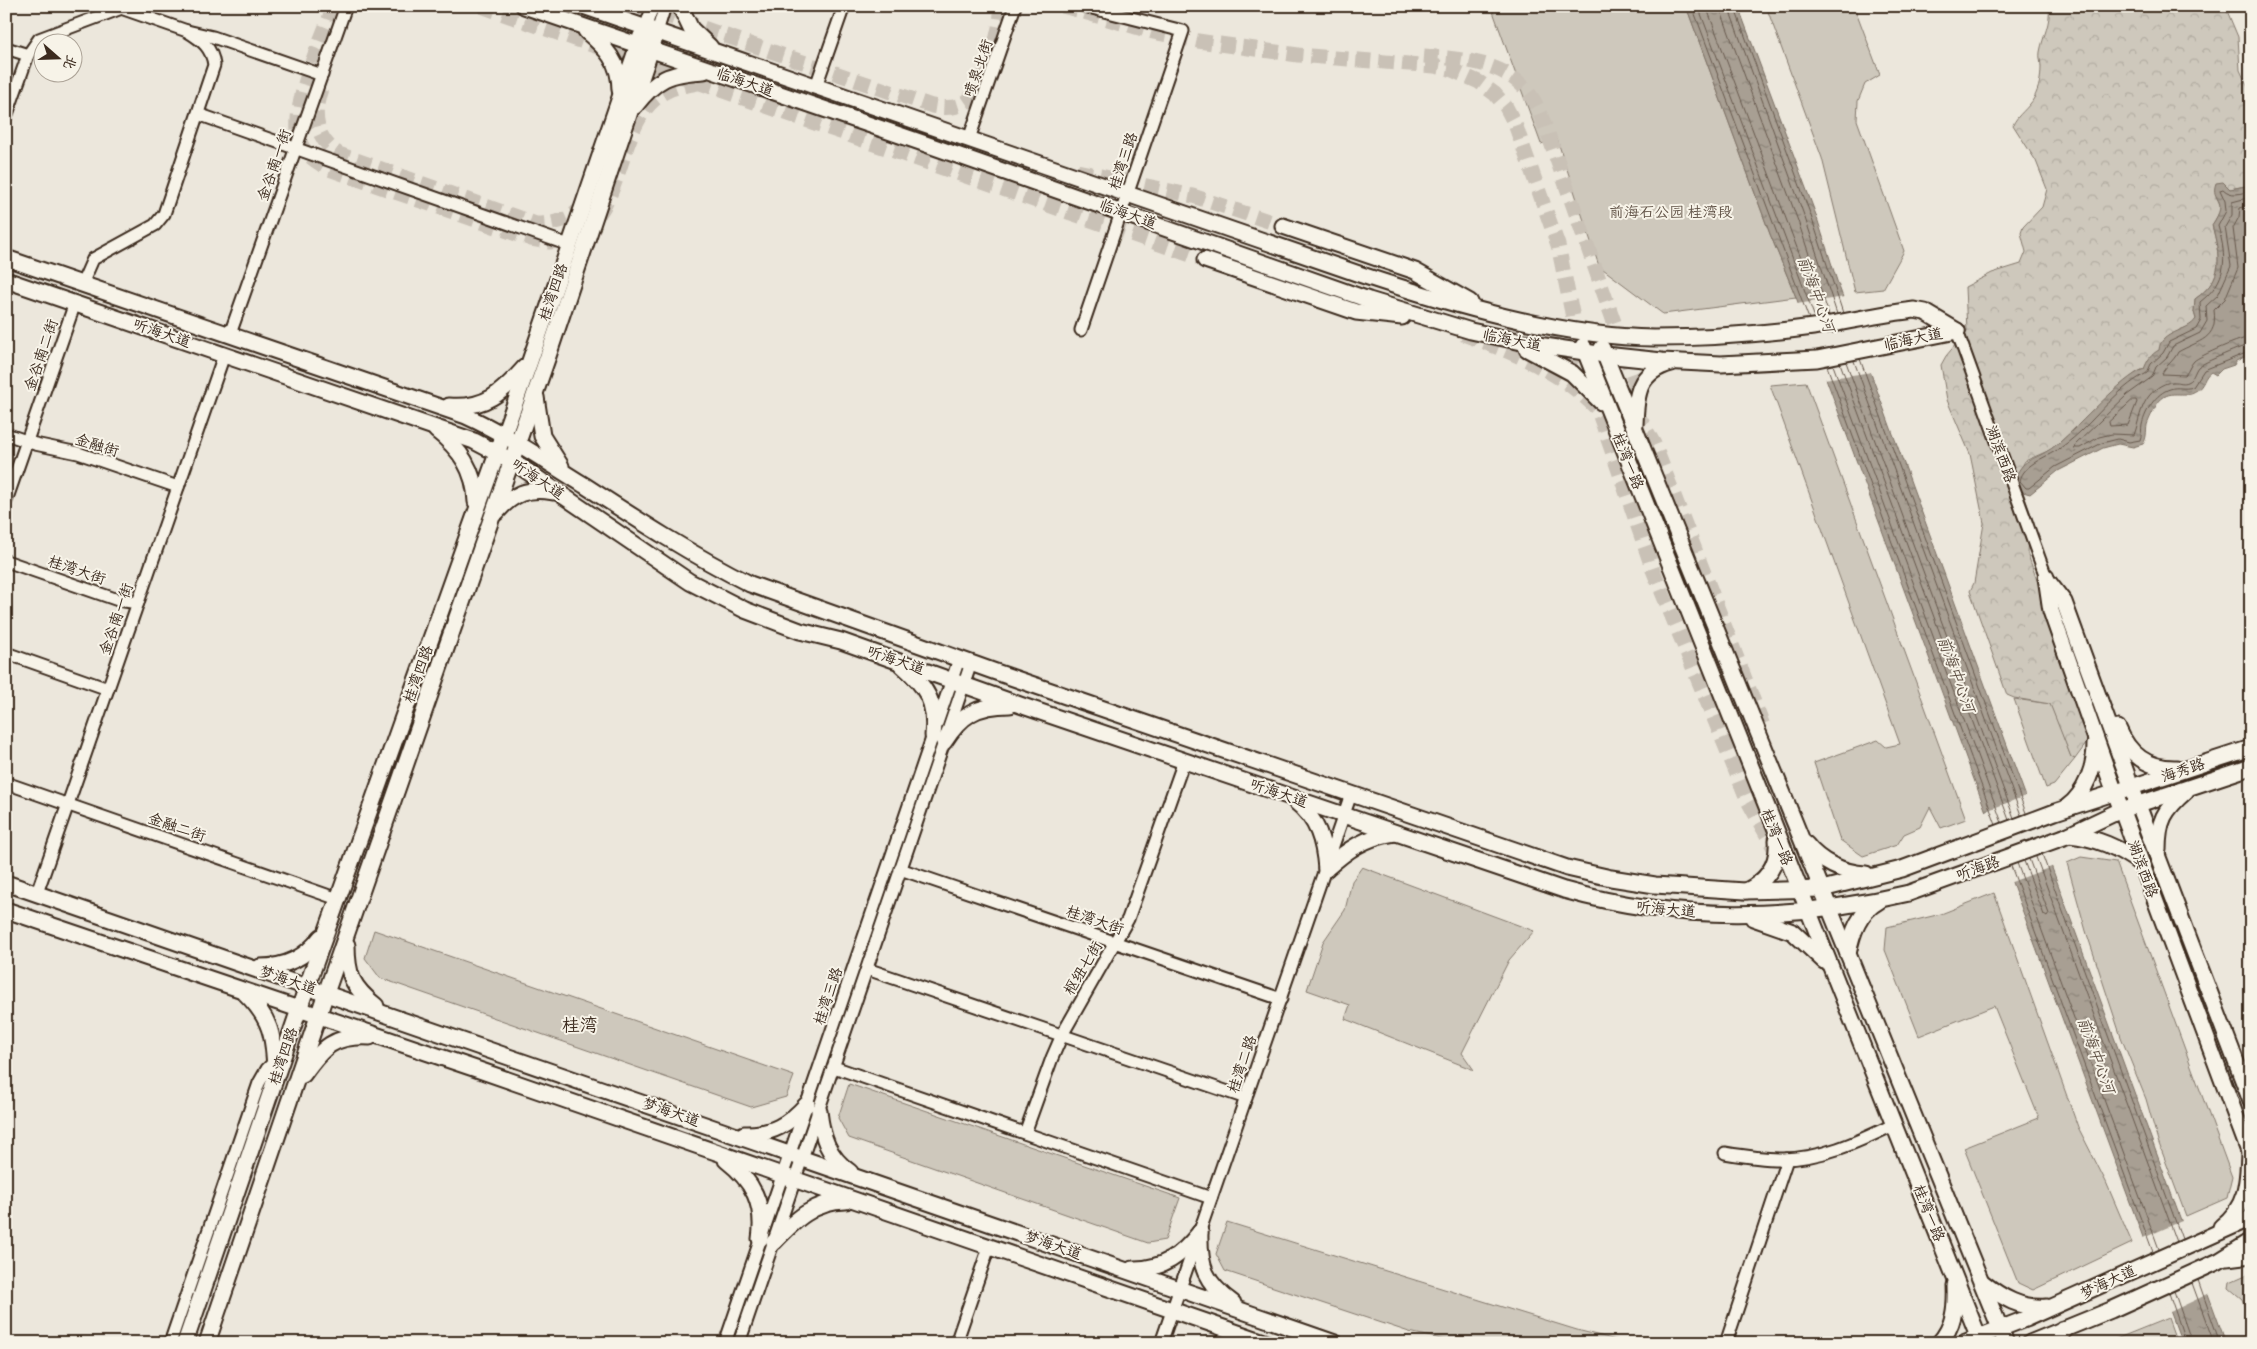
<svg xmlns="http://www.w3.org/2000/svg" width="2257" height="1349" font-family="Delius,'LXGW WenKai TC',sans-serif">
  <defs>
    <pattern id="forest-crowns" width="20" height="18" patternUnits="userSpaceOnUse" patternTransform="scale(1.25)"><rect width="20" height="18" fill="#cec8bc"/><path d="M2 6a3 3 0 1 1 6 0M12 15a3 3 0 1 1 6 0" fill="none" stroke="#b2aca1"/></pattern>
    <pattern id="water-ripples" width="26" height="14" patternUnits="userSpaceOnUse" patternTransform="scale(1.25)"><rect width="26" height="14" fill="#a89f93"/><path d="M2 4q2-2 4 0t4 0M15 11q2-2 4 0t4 0" fill="none" stroke="#8a8277"/></pattern>
  </defs>
  <rect width="100%" height="100%" fill="#ece7dc"/>
  <filter id="ink" filterUnits="userSpaceOnUse"><feTurbulence type="fractalNoise" baseFrequency=".02" numOctaves="2"/><feDisplacementMap in="SourceGraphic" scale="10" xChannelSelector="R" yChannelSelector="G"/><feConvolveMatrix kernelMatrix="1 2 1 2 8 2 1 2 1" color-interpolation-filters="sRGB"/></filter>
  <g filter="url(#ink)">
    <g fill="#cec8bc" stroke="#84796d">
      <polygon points="1491,6 1686,6 1770,234 1796,297 1663,314 1599,266 1557,139 1541,144"/>
      <polygon points="1766,6 1854,6 1880,75 1865,84 1858,101 1857,120 1904,251 1883,289 1855,292 1822,158"/>
      <polygon points="1806,382 1966,819 1941,828 1930,807 1920,827 1904,834 1897,845 1863,856 1840,840 1814,763 1878,740 1886,747 1900,744 1770,385"/>
      <polygon points="2014,699 2051,704 2071,757 2075,759 2054,785 2046,788"/>
      <polygon points="2081,857 2116,862 2232,1177 2227,1198 2186,1216 2158,1141 2146,1099 2121,1037 2086,931 2067,863"/>
      <polygon points="1362,867 1534,931 1509,960 1462,1053 1474,1070 1345,1019 1350,1005 1307,990 1323,942 1345,910 1352,881"/>
      <polygon points="1994,893 2078,1127 2106,1182 2132,1243 2033,1290 2018,1283 1964,1148 2039,1118 1994,1006 1919,1036 1885,950 1887,927 1941,914"/>
      <polygon points="374,930 794,1076 786,1097 751,1107 380,978 365,958"/>
      <polygon points="849,1084 1180,1198 1165,1240 1148,1243 849,1138 838,1118"/>
      <polygon points="1227,1222 1577,1330 1628,1343 1459,1343 1409,1332 1225,1271 1216,1254"/>
      <polygon points="2248,1274 2251,1275 2251,1324 2242,1299 2229,1288 2230,1282"/>
      <polygon points="2168,1318 2177,1343 2106,1343"/>
    </g>
    <path fill="url(#forest-crowns)" stroke="#84796d" d="M2049,6h176l13,31 2,33 11,24v91l-21,4 -14,8c8,11 3,17 -4,28 8,31 13,53 -17,74l-1,13 2,7 -4,7 -13,4 -35,39 -7,3 -78,71 -9,7 -25,11 -11,20 9,11 11,31 -6,16 -1,13 63,179 -4,13 -11,15 -4,-2 -21,-53 -36,-6 -7,-3 -37,-104 4,-8 10,-60 -14,-69 -23,-54 -6,-35 5,-9 21,-25 -2,-44 27,-14 29,-9 5,-12 -5,-19 2,-6 19,-20 5,-18 -11,-28 -23,-36c4,-10 16,-17 21,-27 5,-10 7,-20 7,-31 0,-5 -2,-10 -1,-15 3,-17 11,-28 9,-46z"/>
    <g fill="url(#water-ripples)" stroke="#7c7064">
      <polygon points="1686,6 1738,6 1816,215 1837,281 2226,1343 2182,1343 1796,297 1770,234"/>
      <path d="M2223,182l7,7 21,-4v169l-15,7 -2,4 -12,4 -6,6 -5,-3c-7,4 -7,14 -14,18 -14,10 -28,-4 -40,14 -3,5 -8,15 -10,21 -1,7 0,13 -4,19l-10,3 -15,-3 -15,4 -45,23 -28,23 -7,-2 -9,-11c9,-24 17,-19 35,-31 4,-2 6,-5 10,-7 20,-17 63,-66 85,-74 3,-8 7,-15 15,-19 1,-19 29,-18 37,-31l-2,-7 1,-13c30,-21 25,-43 17,-74 19,-28 -3,-23 4,-42z"/>
    </g>
    <g fill="#ece7dc">
      <polygon points="1845,297 1873,372 1824,379 1796,304"/>
      <polygon points="2028,795 2054,866 2009,883 1983,812"/>
      <polygon points="2184,1220 2210,1293 2168,1313 2141,1239"/>
    </g>
    <g fill="none" stroke-linecap="round" stroke-linejoin="round">
      <g stroke="#67594d" stroke-width="1">
        <polyline points="1692,6 1809,319"/>
        <polyline points="1698,6 1815,318"/>
        <polyline points="1706,6 1823,317"/>
        <polyline points="1720,6 1722,14 1798,221 1829,315"/>
        <polyline points="1728,6 1805,218 1837,314"/>
        <polyline points="1734,6 1811,216 1843,313"/>
        <path d="M2251,190c-10,4 -20,7 -28,-1l-3,1 5,11 1,10 -8,15c9,32 10,54 -18,76l1,18 -5,9 -27,13 -6,11 -12,11 -4,9c-33,16 -54,52 -84,73 -14,11 -40,17 -43,35l6,7h3l26,-21 47,-24 16,-4 11,3 11,-2c2,-5 1,-10 2,-15 3,-14 14,-32 28,-36 8,-3 14,1 23,-2l11,-17 47,-19"/>
        <path d="M2251,197l-19,5v13l-7,12 6,39 -13,29 -12,11 1,15 -7,12 -27,13 -6,11 -11,10 -4,10 -25,18 -52,50 -1,3h6l19,-11 13,-3 22,1c5,-13 6,-28 15,-39 6,-8 17,-15 27,-14 4,0 6,2 11,0 7,-3 7,-10 11,-15 4,-4 47,-22 53,-23"/>
        <path d="M2251,205l-11,3 -1,9 -6,11 5,40 -13,31 -11,11c4,30 -15,30 -36,42 -4,9 -14,15 -16,22l23,1c4,-4 5,-10 9,-14 5,-5 49,-24 57,-24"/>
        <polyline points="1860,359 2026,813"/>
        <polyline points="1854,361 2021,815"/>
        <polyline points="1846,362 2014,818"/>
        <polyline points="1840,363 2009,820"/>
        <polyline points="1833,365 2002,823"/>
        <polyline points="1827,366 1996,825"/>
        <polygon points="2133,400 2136,400 2137,402 2128,425 2110,426 2109,422"/>
        <polyline points="2042,854 2182,1239"/>
        <polyline points="2036,857 2177,1242"/>
        <polyline points="2024,861 2044,915 2047,917 2049,914 2029,859"/>
        <polyline points="2017,863 2159,1249"/>
        <polyline points="2011,866 2153,1252"/>
        <polyline points="2198,1280 2220,1343"/>
        <polyline points="2192,1283 2214,1343"/>
        <polyline points="2174,1291 2192,1343"/>
        <polyline points="2169,1293 2186,1343"/>
      </g>
      <g stroke="#c9c1b6" stroke-width="15" stroke-dasharray="15 8" stroke-linecap="butt">
        <path d="M334,6c-12,33 -47,105 -33,138 5,12 17,19 28,25l202,70 18,3 9,-1"/>
        <polyline points="481,6 1205,260"/>
        <path d="M638,6l294,100c11,2 24,3 34,-4 18,-13 37,-75 35,-96"/>
        <polyline points="1063,6 1153,32 1198,41 1298,55 1434,66 1450,69 1479,82 1495,94 1506,107 1515,124 1558,245 1582,361"/>
        <path d="M1424,56c36,3 80,5 104,36 9,11 13,25 19,39l94,268"/>
        <path d="M321,89c-9,25 -6,50 18,65l197,70c20,0 35,-4 49,-20"/>
        <polyline points="1077,171 1193,196 1283,226"/>
        <path d="M599,214c26,-35 25,-102 68,-123 10,-5 23,-6 34,-9"/>
        <path d="M1506,321c45,19 94,43 124,83 9,12 16,26 24,40l110,284"/>
        <path d="M1463,334c61,23 109,41 150,93"/>
        <polyline points="1600,416 1653,570 1748,801 1779,857"/>
      </g>
      <defs>
        <g id="minor">
          <polyline points="115,6 187,31 213,37 322,75"/>
          <polyline points="645,28 653,6"/>
          <polyline points="657,32 665,6"/>
          <polyline points="6,48 28,55"/>
          <polyline points="816,86 844,6"/>
          <polyline points="198,114 569,245"/>
          <polyline points="6,117 28,55 39,39 119,9"/>
          <polyline points="969,139 1015,6"/>
          <path d="M82,284l11,-25 62,-34 9,-11 50,-149c-2,-17 -12,-25 -27,-34"/>
          <polyline points="1081,330 1183,31 1084,6"/>
          <polyline points="1957,331 2046,577"/>
          <polyline points="230,334 346,6"/>
          <polyline points="6,434 35,444 78,453 178,487"/>
          <polyline points="6,501 75,303"/>
          <polyline points="6,561 118,600 138,603"/>
          <polyline points="6,653 108,689"/>
          <polyline points="6,783 338,899"/>
          <polyline points="900,869 1281,999"/>
          <polyline points="37,893 224,355"/>
          <polyline points="867,969 1246,1098"/>
          <polyline points="834,1067 1211,1198"/>
          <polyline points="1025,1133 1052,1058 1062,1035 1128,919 1184,761"/>
          <path d="M1725,1153c18,3 36,6 54,6 40,1 79,-17 114,-34"/>
          <polyline points="170,1343 259,1083 267,1069 278,1058"/>
          <polyline points="725,1343 959,659"/>
          <polyline points="739,1343 971,663"/>
          <polyline points="956,1343 989,1247"/>
          <polyline points="1161,1343 1351,794"/>
          <polyline points="1726,1343 1787,1159"/>
        </g>
        <g id="major">
          <polyline points="524,6 920,142 1369,300 1471,331 1531,344 1605,355 1662,361 1721,364 1817,359 1957,331"/>
          <path d="M583,6l779,269c88,29 199,62 292,63 53,0 107,-4 159,-11 34,-5 67,-13 101,-17l11,2 32,19"/>
          <polyline points="680,6 691,29 710,47"/>
          <path d="M586,31c20,17 34,31 34,59"/>
          <path d="M635,106c22,-28 34,-33 69,-35"/>
          <polyline points="1283,226 1415,271 1470,302"/>
          <path d="M6,258l460,158c42,19 79,45 118,69 54,35 108,70 166,99l243,87 574,197 44,10 44,7 90,6 77,-2 80,-20 153,-57 196,-64"/>
          <polyline points="1205,260 1356,312 1402,317"/>
          <path d="M6,280l468,161 38,20 178,121 55,28 55,21 41,10 179,64 544,185c112,32 231,30 345,3"/>
          <polyline points="1583,346 1981,1343"/>
          <polyline points="1602,348 2006,1343"/>
          <polyline points="1527,349 1572,373 1601,402"/>
          <polyline points="536,397 542,436 561,466"/>
          <path d="M449,406c36,3 53,-13 76,-39"/>
          <path d="M1635,425c1,-31 3,-53 36,-62"/>
          <path d="M436,430c24,19 39,40 40,72"/>
          <path d="M496,513c16,-19 32,-26 57,-21"/>
          <polyline points="2046,577 2051,611 2110,779 2251,1157"/>
          <polyline points="2047,580 2064,602 2138,805 2251,1101"/>
          <path d="M901,664c25,22 36,38 32,72"/>
          <path d="M2118,728c11,27 30,41 59,40"/>
          <path d="M944,742c17,-27 33,-37 66,-37"/>
          <path d="M1295,801c23,18 29,41 31,68"/>
          <path d="M2067,807c19,-14 28,-40 28,-63"/>
          <path d="M2069,835c28,3 49,12 72,29"/>
          <polyline points="2064,837 2121,810 2251,767"/>
          <path d="M1806,844c14,18 37,29 60,30"/>
          <path d="M2158,850c0,-29 6,-40 28,-59"/>
          <path d="M1326,869c21,-19 39,-32 69,-36"/>
          <polyline points="6,883 1335,1343"/>
          <path d="M1746,891c21,-10 33,-27 31,-51"/>
          <polyline points="6,910 479,1070 1267,1343"/>
          <polyline points="1753,918 1793,932 1824,961"/>
          <path d="M347,945c0,30 5,42 29,61"/>
          <path d="M1848,954c4,-21 11,-42 31,-53"/>
          <path d="M260,967c26,0 45,-9 61,-30"/>
          <path d="M244,992c27,26 30,44 31,80"/>
          <path d="M303,1075c20,-28 30,-40 67,-38"/>
          <path d="M819,1111c3,26 9,46 31,61"/>
          <path d="M744,1134c28,1 45,-10 63,-30"/>
          <path d="M726,1160c27,21 39,44 34,79"/>
          <path d="M2221,1227c26,-20 27,-44 28,-74"/>
          <path d="M1200,1232c-1,34 5,51 33,71"/>
          <path d="M774,1242c20,-21 40,-41 72,-41"/>
          <polyline points="2227,1258 2251,1255"/>
          <path d="M1132,1269c31,1 50,-14 68,-37"/>
          <path d="M1982,1282c20,16 39,27 65,25"/>
          <polyline points="185,1343 307,986 530,361 641,36"/>
          <polyline points="207,1343 326,993 547,359 654,40"/>
          <path d="M1939,1343c15,-16 17,-36 16,-57"/>
          <polyline points="1963,1343 2025,1319 2251,1218"/>
          <polyline points="2030,1343 2111,1310 2219,1261 2251,1241"/>
        </g>
        <polyline id="highway" points="2053,1343 2063,1330"/>
      </defs>
      <use href="#minor" stroke="#3b2a1e" stroke-width="15"/>
      <use href="#major" stroke="#3b2a1e" stroke-width="19"/>
      <use href="#highway" stroke="#3b2a1e" stroke-width="21"/>
      <use href="#minor" stroke="#f7f3e8" stroke-width="11"/>
      <use href="#major" stroke="#f7f3e8" stroke-width="15"/>
      <use href="#highway" stroke="#f7f3e8" stroke-width="18"/>
      <defs>
        <polyline id="major-bridge" points="1909,893 2064,837"/>
      </defs>
      <use href="#major-bridge" stroke="#3b2a1e" stroke-width="19" stroke-linecap="butt"/>
      <use href="#major-bridge" stroke="#f7f3e8" stroke-width="15"/>
    </g>
  </g>
  <g text-anchor="middle" stroke-width="4" stroke-linejoin="round" paint-order="stroke">
    <g font-size="15" fill="#3b2a1e" stroke="#f7f3e8">
      <text transform="translate(978 68) rotate(-71)" y="5">喷泉北街</text>
      <text transform="translate(745 82) rotate(19)" y="5">临海大道</text>
      <text transform="translate(1123 161) rotate(-71)" y="5">桂湾三路</text>
      <text transform="translate(274 165) rotate(-71)" y="5">金谷南一街</text>
      <text transform="translate(1128 214) rotate(20)" y="5">临海大道</text>
      <text transform="translate(553 292) rotate(-71)" y="5">桂湾四路</text>
      <text transform="translate(162 333) rotate(19)" y="5">听海大道</text>
      <text transform="translate(1913 339) rotate(-12)" y="5">临海大道</text>
      <text transform="translate(1512 340) rotate(11)" y="5">临海大道</text>
      <text transform="translate(41 355) rotate(-71)" y="5">金谷南二街</text>
      <text transform="translate(97 445) rotate(17)" y="5">金融街</text>
      <text transform="translate(2001 454) rotate(70)" y="5">湖滨西路</text>
      <text transform="translate(1628 461) rotate(68)" y="5">桂湾一路</text>
      <text transform="translate(538 479) rotate(34)" y="5">听海大道</text>
      <text transform="translate(77 570) rotate(19)" y="5">桂湾大街</text>
      <text transform="translate(116 619) rotate(-71)" y="5">金谷南一街</text>
      <text transform="translate(896 660) rotate(19)" y="5">听海大道</text>
      <text transform="translate(418 674) rotate(-70)" y="5">桂湾四路</text>
      <text transform="translate(2183 770) rotate(-19)" y="5">海秀路</text>
      <text transform="translate(1279 793) rotate(19)" y="5">听海大道</text>
      <text transform="translate(177 827) rotate(19)" y="5">金融二街</text>
      <text transform="translate(1777 837) rotate(68)" y="5">桂湾一路</text>
      <text transform="translate(1978 868) rotate(-20)" y="5">听海路</text>
      <text transform="translate(2143 869) rotate(70)" y="5">湖滨西路</text>
      <text transform="translate(1666 909) rotate(5)" y="5">听海大道</text>
      <text transform="translate(1095 920) rotate(19)" y="5">桂湾大街</text>
      <text transform="translate(1083 968) rotate(-59)" y="5">枢纽七街</text>
      <text transform="translate(288 980) rotate(19)" y="5">梦海大道</text>
      <text transform="translate(828 996) rotate(-71)" y="5">桂湾三路</text>
      <text transform="translate(283 1056) rotate(-71)" y="5">桂湾四路</text>
      <text transform="translate(1242 1064) rotate(-71)" y="5">桂湾二路</text>
      <text transform="translate(671 1112) rotate(19)" y="5">梦海大道</text>
      <text transform="translate(1929 1213) rotate(68)" y="5">桂湾一路</text>
      <text transform="translate(1053 1245) rotate(19)" y="5">梦海大道</text>
      <text transform="translate(2108 1282) rotate(-25)" y="5">梦海大道</text>
    </g>
    <g font-size="15" fill="#605246" stroke="#f7f3e8">
      <text x="1671" y="217">前海石公园 桂湾段</text>
    </g>
    <g font-size="16" font-style="italic" fill="#615347" stroke="#f7f3e8">
      <text transform="translate(1817 294) rotate(70)" y="6">前海中心河</text>
      <text transform="translate(1957 674) rotate(70)" y="6">前海中心河</text>
      <text transform="translate(2097 1055) rotate(70)" y="6">前海中心河</text>
    </g>
    <g font-size="18" fill="#3b2a1e" stroke="#f7f3e8">
      <text x="580" y="1031">桂湾</text>
    </g>
  </g>
  <rect width="2257" height="1349" fill="none" stroke="#f7f3e8" stroke-width="25"/>
  <rect x="12" y="12" width="2232" height="1324" fill="none" stroke="#3b2a1e" stroke-width="2" filter="url(#ink)"/>
  <g transform="translate(58 58) rotate(110)"><circle r="24" fill="#f7f3e8" stroke="#aca397"/>
  <path d="M0-4L9 19L0 12L-9 19Z" fill="#3b2a1e"/>
  <text y="-8" font-size="14" font-weight="bold" text-anchor="middle" fill="#3b2a1e">北</text>
  </g>
</svg>
